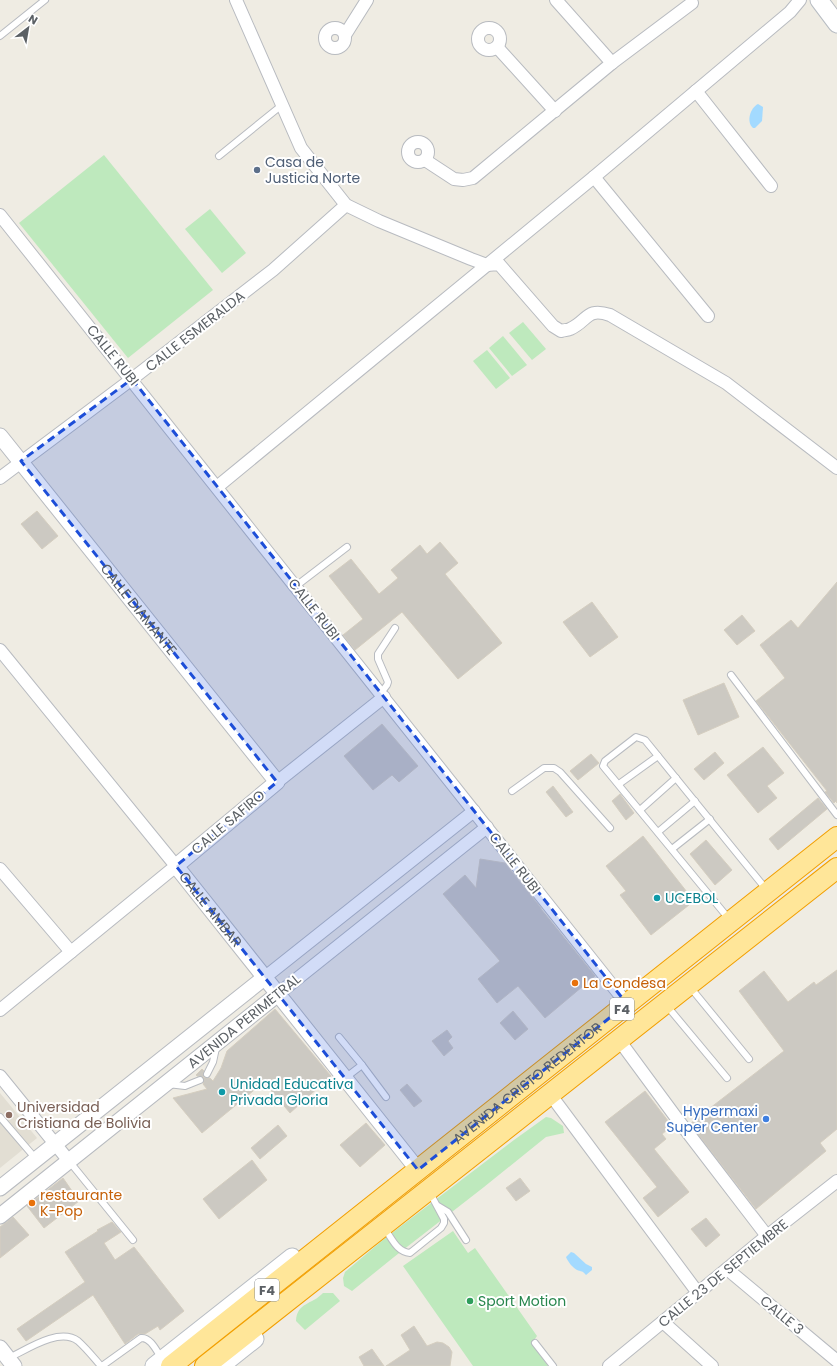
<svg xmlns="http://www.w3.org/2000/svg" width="837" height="1366" font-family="Poppins,sans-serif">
  <rect width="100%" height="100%" fill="#efece3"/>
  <polygon fill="#e2ded3" points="0,1093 37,1138 0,1168"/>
  <g fill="#bee9bd">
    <polygon points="104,155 213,290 128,358 19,223"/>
    <polygon points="210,209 246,253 222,273 185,229"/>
    <polygon points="523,322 546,349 532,360 509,333"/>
    <polygon points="503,336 527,365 512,376 489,348"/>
    <polygon points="487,350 510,378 496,389 473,361"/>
    <polygon points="546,1117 551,1118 563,1126 564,1133 546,1137 484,1187 394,1257 352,1291 344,1286 343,1278 345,1272 384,1239 514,1140"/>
    <polygon points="453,1231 468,1253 475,1248 537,1336 532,1343 548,1366 473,1366 403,1266"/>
    <path d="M323,1293h10l7,8 -35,29 -9,-9c1,-19 16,-16 27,-28z"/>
  </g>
  <g fill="#a3daff">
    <path d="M758,104l5,3 -1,14 -7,7h-2c-7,-6 -3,-20 5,-24z"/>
    <path d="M571,1252l3,1 12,11 6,3v3l-6,5c-4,-5 -4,-3 -9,-5 -4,-2 -9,-8 -11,-13z"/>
  </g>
  <g fill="#ccc9c2" stroke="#d5cec0">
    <polygon points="37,511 58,536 42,549 21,524"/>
    <polygon points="440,542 458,563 445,574 502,643 458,679 402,612 355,650 343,635 363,619 329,576 351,559 379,594 398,578 391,570 420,545 427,554"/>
    <polygon points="837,582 837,803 836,801 834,803 825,792 827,791 756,701 785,678 760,645 791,620 798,628"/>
    <polygon points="592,602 618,637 590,657 563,622"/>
    <polygon points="742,615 755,631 737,645 724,630"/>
    <polygon points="724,683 739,717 698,735 683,700"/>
    <polygon points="382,724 418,766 399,782 392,775 373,790 344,756"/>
    <polygon points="763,747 784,773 767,786 777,798 758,813 727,775"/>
    <polygon points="715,752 724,763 704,780 694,769"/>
    <polygon points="591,754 599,763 578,780 570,771"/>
    <polygon points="553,786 573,812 566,817 546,792"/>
    <polygon points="620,794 634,813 626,820 612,801"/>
    <polygon points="818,798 827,809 778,850 769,839"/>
    <polygon points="643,836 694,901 651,935 620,895 626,891 606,866"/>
    <polygon points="706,840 732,870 715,885 690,854"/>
    <polygon points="480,859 505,863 541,908 541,909 595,976 545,1018 518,986 497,1003 478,979 500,961 443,894 465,875 476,888"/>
    <polygon points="837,970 837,1129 820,1143 826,1151 756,1209 690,1124 701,1115 784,1051 739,991 764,971 788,1002 814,982 816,985"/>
    <polygon points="275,1009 331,1076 290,1113 264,1082 202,1133 173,1098 207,1089 203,1084 204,1080 203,1077 200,1076 197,1076 196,1075 202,1069 204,1071 203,1074 204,1077 207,1078 210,1078 213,1081 221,1068 227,1051"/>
    <polygon points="513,1011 528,1029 515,1040 500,1023"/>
    <polygon points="447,1030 452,1037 448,1041 453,1048 444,1056 432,1041"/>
    <polygon points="407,1084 422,1101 414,1107 400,1090"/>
    <polygon points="645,1091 672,1126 662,1134 666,1139 654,1149 689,1192 658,1217 643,1198 657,1187 605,1122"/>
    <polygon points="366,1123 385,1145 360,1167 340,1145"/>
    <polygon points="278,1125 287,1136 260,1159 251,1148"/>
    <polygon points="252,1160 267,1180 219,1219 203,1199"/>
    <polygon points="63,1178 79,1201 44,1228 27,1206"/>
    <polygon points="520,1178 530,1191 516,1201 506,1188"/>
    <polygon points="13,1217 29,1235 0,1258 0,1227"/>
    <polygon points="706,1218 720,1235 706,1247 691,1229"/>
    <polygon points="112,1222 121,1232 104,1243 115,1260 134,1247 184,1311 160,1330 158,1326 145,1334 138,1334 125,1344 93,1295 26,1341 17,1329 85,1282 65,1252 98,1231 97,1230"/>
    <polygon points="414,1326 427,1346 437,1342 443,1343 449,1347 452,1352 450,1366 386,1366 410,1350 401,1335"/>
    <polygon points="372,1349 384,1366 364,1366 359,1357"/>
  </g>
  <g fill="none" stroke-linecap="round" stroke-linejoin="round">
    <defs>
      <g id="service">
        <polyline points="0,36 45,0"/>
        <polyline points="219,156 282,105"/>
        <polyline points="296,586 347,547"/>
        <polyline points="731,675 837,815"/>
        <polyline points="381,693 387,685 388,682 378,659 378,654 395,628"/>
        <polyline points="619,784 658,756"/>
        <polyline points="512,791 544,768 554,768 560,772 610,828"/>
        <polyline points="640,810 676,778"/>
        <polyline points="658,832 695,801"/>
        <polyline points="672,849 710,819"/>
        <polyline points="729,919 603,766 605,761 636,737 645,740 766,889"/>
        <polyline points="690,987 749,1059"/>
        <polyline points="667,1006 727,1078"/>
        <polyline points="339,1037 362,1065 345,1078"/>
        <polyline points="362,1065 386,1097"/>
        <polyline points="207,1074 213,1062 216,1048"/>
        <polyline points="168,1084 185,1086 200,1080"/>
        <polyline points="0,1117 36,1159"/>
        <polyline points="69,1161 133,1240"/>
        <polyline points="438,1206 448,1212 466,1240"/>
        <path d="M387,1232c6,9 11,20 23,21l31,-25 3,-5v-4l-14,-26"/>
        <polyline points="535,1343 553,1366"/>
        <path d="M9,1358c17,-8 50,-31 69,-17 8,7 16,17 23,25"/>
        <path d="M102,1366l39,-28c10,-1 16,14 21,21"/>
      </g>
      <g id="minor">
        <path d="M236,0l65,148 45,57 33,16 92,38 16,6 12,-1 54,62 8,5c3,-1 7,-1 9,-2 18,-8 16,-22 40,-14l116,68 111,85"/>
        <polyline points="556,0 612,63"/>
        <circle cx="335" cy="38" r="10"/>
        <circle cx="489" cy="39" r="11"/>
        <polyline points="345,35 367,0"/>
        <polyline points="497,47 555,111"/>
        <polyline points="696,91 771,186"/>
        <circle cx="418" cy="152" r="10"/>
        <polyline points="425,160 454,179 463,180 473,178 612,63 692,3"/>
        <polyline points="594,177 708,316"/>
        <polyline points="0,215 627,1004"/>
        <polyline points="0,478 132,379 273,270 346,205"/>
        <polyline points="217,487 594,177 790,12 800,0"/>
        <polyline points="0,650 176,866 0,1010"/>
        <polyline points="277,782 384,697"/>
        <polyline points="0,869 71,952"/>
        <polyline points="264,978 474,811"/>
        <polyline points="278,994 487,827"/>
        <polyline points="619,1040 675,1116 767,1236"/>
        <polyline points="0,1076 69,1161"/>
        <polyline points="550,1094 698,1293"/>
        <polyline points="727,1269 837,1361"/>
        <polyline points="663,1322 712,1366"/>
        <polyline points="609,1366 767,1236 837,1181"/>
      </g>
      <g id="tertiary">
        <path id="s1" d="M0,436l277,346 -101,84 242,304"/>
        <polyline points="0,1188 264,978"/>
        <polyline points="0,1216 278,994"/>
        <polyline points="0,1348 14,1366"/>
      </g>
      <g id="secondary">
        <polyline points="819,0 837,24"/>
        <polyline points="154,1366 292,1257"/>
        <polyline points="221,1366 255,1339"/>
      </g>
      <g id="trunk">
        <path id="s2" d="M171,1366l666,-529"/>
        <polyline points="205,1366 837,868"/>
      </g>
    </defs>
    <use href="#service" stroke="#b8bbc0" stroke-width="8"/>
    <use href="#minor" stroke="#b8bbc0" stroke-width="14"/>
    <use href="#tertiary" stroke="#b8bbc0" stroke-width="17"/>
    <use href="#secondary" stroke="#b8bdc3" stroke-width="19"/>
    <use href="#trunk" stroke="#f29f00" stroke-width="22"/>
    <use href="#service" stroke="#fff" stroke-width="6"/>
    <use href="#minor" stroke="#fff" stroke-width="12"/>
    <use href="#tertiary" stroke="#fff" stroke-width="15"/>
    <use href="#secondary" stroke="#fff" stroke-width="17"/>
    <use href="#trunk" stroke="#ffe699" stroke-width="20"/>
  </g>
  <path fill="#1d4ed8" fill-opacity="0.2" stroke="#1d4ed8" stroke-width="3" stroke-dasharray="8 5" stroke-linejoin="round" d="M132,379l495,625 -209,166 -242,-304 101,-84 -256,-321z"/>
  <circle fill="#5c6f8a" stroke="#fff" stroke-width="1.5" cx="257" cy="170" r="4"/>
  <g fill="#0f9aa8" stroke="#fff" stroke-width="1.5">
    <circle cx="657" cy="898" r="4"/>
    <circle cx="222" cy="1092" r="4"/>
  </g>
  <g fill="#e8710a" stroke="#fff" stroke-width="1.5">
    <circle cx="575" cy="983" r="4"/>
    <circle cx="32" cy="1203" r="4"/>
  </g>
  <circle fill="#8d6e63" stroke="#fff" stroke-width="1.5" cx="9" cy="1115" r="4"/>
  <circle fill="#3f7fe0" stroke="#fff" stroke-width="1.5" cx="766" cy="1119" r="4"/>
  <circle fill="#2e9e5b" stroke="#fff" stroke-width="1.5" cx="470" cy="1301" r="4"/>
  <g text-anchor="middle" stroke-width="4" stroke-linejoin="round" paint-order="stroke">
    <g fill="#fff" stroke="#8c9093" stroke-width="1">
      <rect x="610" y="998" width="24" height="22" rx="3"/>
      <rect x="255" y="1279" width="24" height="22" rx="3"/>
    </g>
    <g font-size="13" font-weight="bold" fill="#5b6065">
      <text x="622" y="1014">F4</text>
      <text x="267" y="1295">F4</text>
    </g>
    <g font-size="14" fill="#4e5e75" stroke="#fff" text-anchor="start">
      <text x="265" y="167">Casa de<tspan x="265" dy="16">Justicia Norte</tspan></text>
    </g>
    <g font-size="14" fill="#5b6065" stroke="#fff">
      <text transform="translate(195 331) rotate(-38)" y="5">CALLE ESMERALDA</text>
      <text transform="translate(113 355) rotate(51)" y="5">CALLE RUBI</text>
      <text dy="5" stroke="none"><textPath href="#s1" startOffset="222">CALLE DIAMANTE</textPath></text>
      <text transform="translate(314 609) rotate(52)" y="5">CALLE RUBI</text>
      <text transform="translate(228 822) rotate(-40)" y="5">CALLE SAFIRO</text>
      <text transform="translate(515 863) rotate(52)" y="5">CALLE RUBI</text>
      <text dy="5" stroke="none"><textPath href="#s1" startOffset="630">CALLE AMBAR</textPath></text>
      <text transform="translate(244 1021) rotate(-39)" y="5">AVENIDA PERIMETRAL</text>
      <text dy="5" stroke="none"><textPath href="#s2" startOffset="455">AVENIDA CRISTO REDENTOR</textPath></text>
      <text transform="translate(723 1273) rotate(-39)" y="5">CALLE 23 DE SEPTIEMBRE</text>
      <text transform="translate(782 1315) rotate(40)" y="5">CALLE 3</text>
    </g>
    <g font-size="14" fill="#0d838f" stroke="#fff" text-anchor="start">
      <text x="665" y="903">UCEBOL</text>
      <text x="230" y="1089">Unidad Educativa<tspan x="230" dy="16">Privada Gloria</tspan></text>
    </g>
    <g font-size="14" fill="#c56008" stroke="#fff" text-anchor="start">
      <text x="583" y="988">La Condesa</text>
      <text x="40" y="1200">restaurante<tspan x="40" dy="16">K-Pop</tspan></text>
    </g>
    <g font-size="14" fill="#785e54" stroke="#fff" text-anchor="start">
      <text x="17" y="1112">Universidad<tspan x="17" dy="16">Cristiana de Bolivia</tspan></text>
    </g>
    <g font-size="14" fill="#366cbe" stroke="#fff" text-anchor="end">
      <text x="758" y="1116">Hypermaxi<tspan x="758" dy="16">Super Center</tspan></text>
    </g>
    <g font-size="14" fill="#27864d" stroke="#fff" text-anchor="start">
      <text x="478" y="1306">Sport Motion</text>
    </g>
  </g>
  <g transform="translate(28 28) rotate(31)" stroke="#ffffff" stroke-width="3" paint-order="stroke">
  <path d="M0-3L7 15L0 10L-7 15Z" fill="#5b6065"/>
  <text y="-6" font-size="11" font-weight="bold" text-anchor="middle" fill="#5b6065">N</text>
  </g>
</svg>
